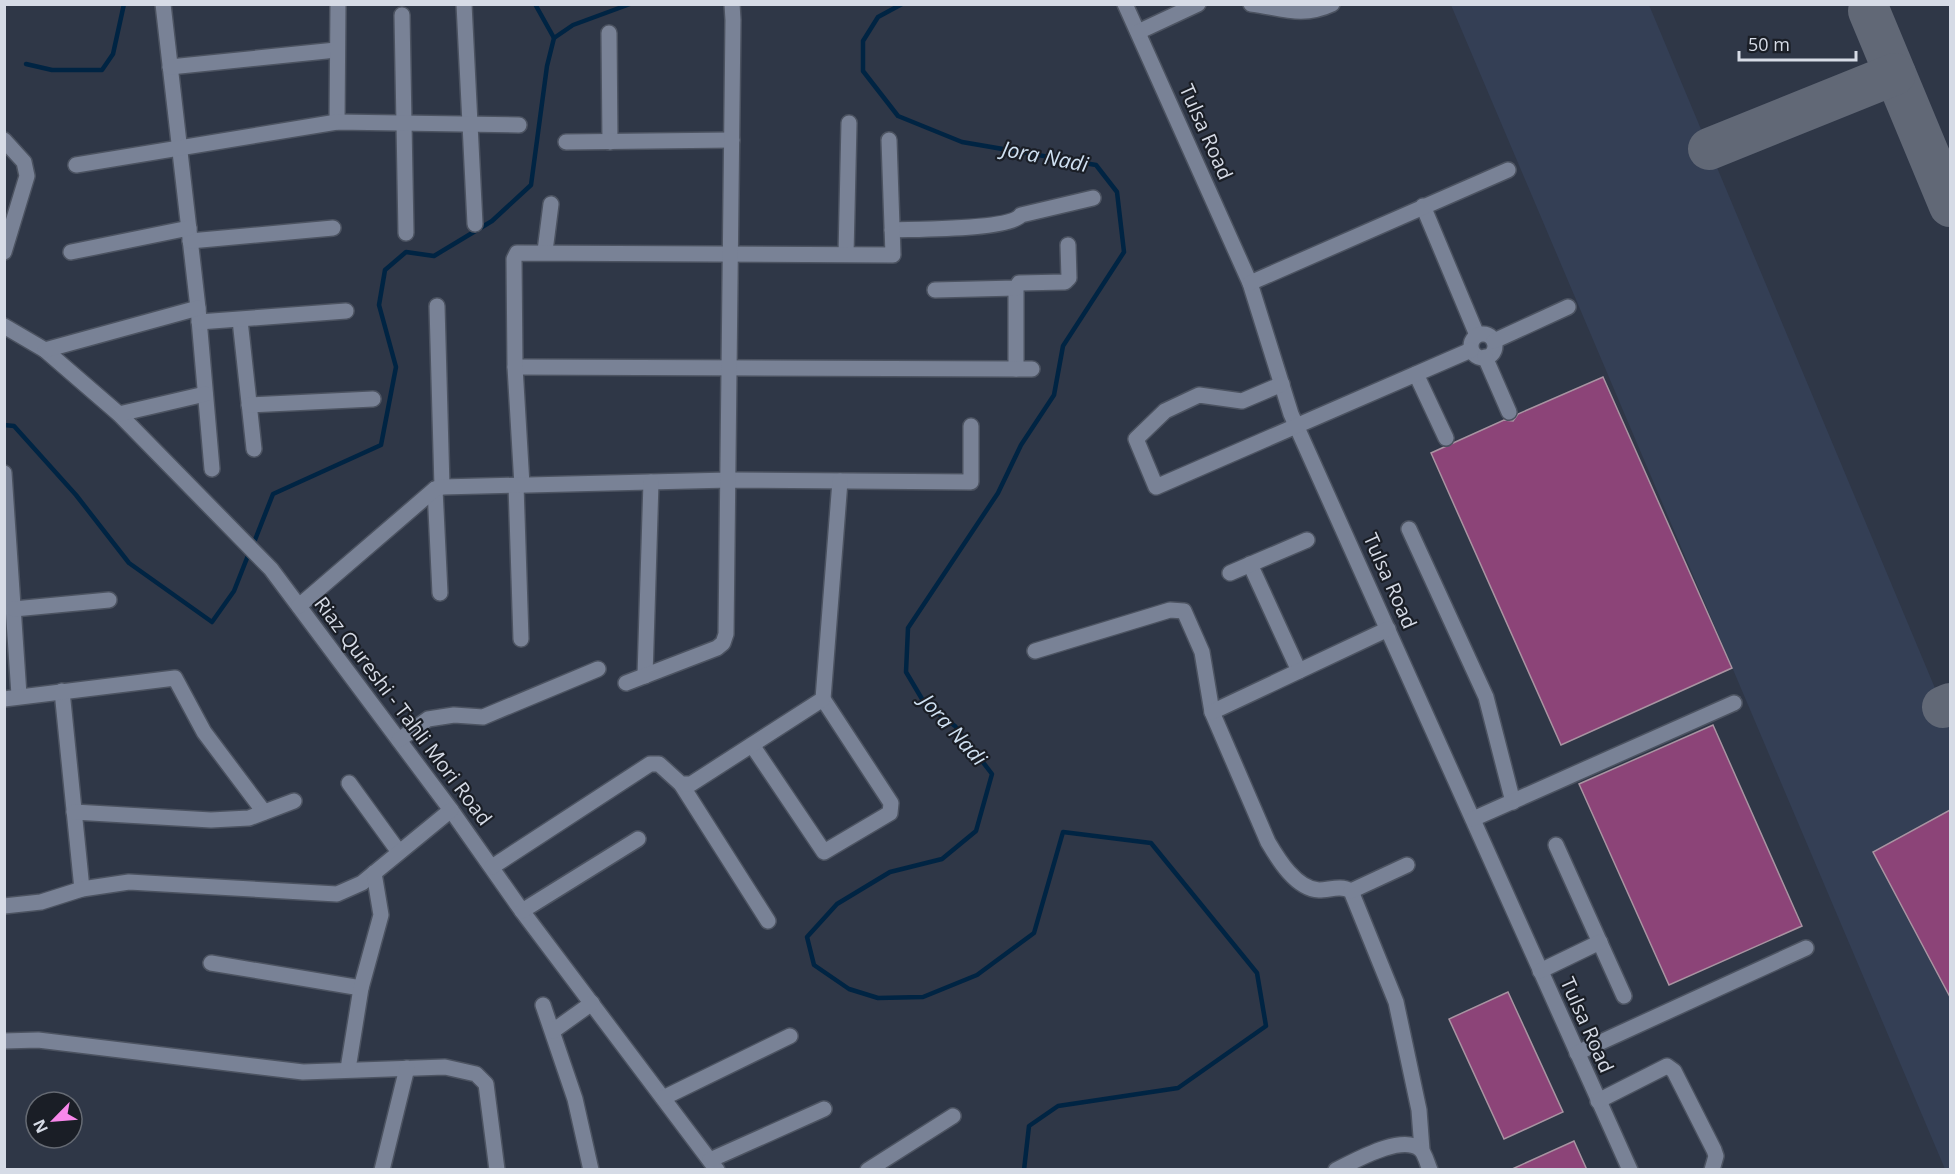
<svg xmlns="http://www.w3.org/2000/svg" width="1955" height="1174" font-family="'Open Sans',sans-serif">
  <rect width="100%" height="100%" fill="#2f3747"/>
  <polygon fill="#343f55" points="1451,5 1649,5 1950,724 1950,1169 1945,1169"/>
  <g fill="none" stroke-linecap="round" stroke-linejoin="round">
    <g stroke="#002443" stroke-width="4.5">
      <polyline points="535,4 554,38"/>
      <polyline points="902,4 878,17 863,41 863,71 898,116 962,142 1096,165 1117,192 1124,252 1063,346 1054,395 1021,445 998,493 908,628 906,672 925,704 955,726 992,774 976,831 942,859 890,872 837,904 807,937 814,965 849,989 878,998 923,997 977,975 1034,933 1063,832 1151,843 1257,973 1266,1026 1178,1088 1058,1106 1029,1126 1024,1170"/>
      <polyline points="26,64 52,70 102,70 113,54 124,4"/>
      <polyline points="4,425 14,426 76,495 129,563 212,622 234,591 249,553"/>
      <polyline points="253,545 273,494 381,445 396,367 379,305 385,270 406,252 434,256 492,221 531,185 547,66 554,38 573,25 630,4"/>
    </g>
    <g stroke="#616876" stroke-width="42">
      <polyline points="1869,11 1950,206"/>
      <polyline points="1709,149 1895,74"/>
      <polyline points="1943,707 1950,704"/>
    </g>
  </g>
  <g fill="#8c4478" stroke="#a994a2" stroke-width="1.5">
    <polygon points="1603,377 1732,668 1561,745 1431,453 1504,420 1513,421 1518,414"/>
    <polygon points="1713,725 1802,926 1669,985 1579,784"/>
    <polygon points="1950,810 1950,997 1873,852"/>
    <polygon points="1508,992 1563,1112 1504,1139 1449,1019"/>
    <polygon points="1574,1141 1587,1170 1510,1170"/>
  </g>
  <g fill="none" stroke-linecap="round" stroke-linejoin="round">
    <defs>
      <g id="minor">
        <polyline points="163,4 198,308 212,469"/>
        <polyline points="464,4 475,224"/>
        <polyline points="1125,4 1250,283 1291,414 1630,1170"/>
        <path d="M1251,4c31,4 51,14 81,0"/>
        <polyline points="402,15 406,233"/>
        <polyline points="1138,32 1198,4"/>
        <polyline points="609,33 610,142"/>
        <polyline points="170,67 336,50"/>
        <polyline points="337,122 338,4"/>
        <polyline points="4,140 24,162 27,176 4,252"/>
        <polyline points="566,142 732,140"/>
        <polyline points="76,165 337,122 519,125"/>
        <polyline points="1423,206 1477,335"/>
        <path d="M892,230c23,-1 118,0 129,-15l72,-17"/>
        <polyline points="190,241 333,228"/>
        <polyline points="545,251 551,204"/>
        <polyline points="71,252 189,228"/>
        <polyline points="846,254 849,123"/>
        <polyline points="1250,283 1508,170"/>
        <polyline points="1016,288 1016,369"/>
        <polyline points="935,290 1016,288 1019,283 1065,282 1069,278 1068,245"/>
        <polyline points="437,306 442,487"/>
        <polyline points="240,320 254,449"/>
        <polyline points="199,322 346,311"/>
        <polyline points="4,326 45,350 119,414 271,569 451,810 522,911 717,1170"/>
        <circle cx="1483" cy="346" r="12"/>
        <polyline points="1494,341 1568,307"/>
        <polyline points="45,350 198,308"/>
        <polyline points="1485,357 1509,412"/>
        <polyline points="515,367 1032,369"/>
        <polyline points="1416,374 1446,438"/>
        <polyline points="1282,384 1242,401 1199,395 1165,411 1136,439 1156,487 1471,350"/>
        <polyline points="249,405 373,399"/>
        <polyline points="119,414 205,394"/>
        <polyline points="4,473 19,695"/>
        <polyline points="516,485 521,639"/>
        <polyline points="522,485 515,367 514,259 517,253 893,255 889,140"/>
        <polyline points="435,489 440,593"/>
        <polyline points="1409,529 1486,697 1513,802"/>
        <polyline points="1250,564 1299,671"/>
        <polyline points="1230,573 1307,540"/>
        <polyline points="299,606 435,489 442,487 729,480 971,482 971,426"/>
        <polyline points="14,609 109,600"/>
        <path d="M1035,651l135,-41 14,1 18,41 10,60 56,130c10,17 28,47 51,48 11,0 21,-5 32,1l45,111 23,108 3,40"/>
        <polyline points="645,676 651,482"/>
        <polyline points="626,683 717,648 723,643 726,634 733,20 732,4"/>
        <polyline points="62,691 82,889"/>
        <polyline points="4,699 175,678 204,732 264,812"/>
        <polyline points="1212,712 1388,629"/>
        <polyline points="399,740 428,719 454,715 483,717 598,669"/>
        <polyline points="752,745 824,852 890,813 891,803 823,699"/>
        <polyline points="349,783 399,852"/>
        <polyline points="681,784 768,921"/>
        <polyline points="74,812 211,820 249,818 294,801"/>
        <polyline points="1473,819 1734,703"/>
        <polyline points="1556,845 1624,996"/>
        <polyline points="492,867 650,764 659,764 681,784 691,784 823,699 840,481"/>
        <polyline points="1351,891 1407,865"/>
        <polyline points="4,906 41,902 82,889 129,882 337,894 362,883 451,810"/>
        <polyline points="522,911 638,839"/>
        <polyline points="211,963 361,988"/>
        <polyline points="1540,971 1600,942"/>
        <polyline points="543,1005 575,1099 591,1170"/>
        <polyline points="553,1031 592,1003"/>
        <polyline points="4,1041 38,1040 303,1072 445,1067 476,1074 486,1084 497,1170"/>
        <polyline points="1577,1053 1806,948"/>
        <polyline points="348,1069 361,988 381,915 374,873"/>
        <polyline points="663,1098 790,1036"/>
        <polyline points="1598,1101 1667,1066 1674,1071 1714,1150 1716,1156 1712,1170"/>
        <polyline points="710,1160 824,1109"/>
        <polyline points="382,1170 407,1068"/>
        <polyline points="868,1170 953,1116"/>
        <path d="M1336,1170c19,-9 65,-36 84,-21 5,4 7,14 10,21"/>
      </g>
    </defs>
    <use href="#minor" stroke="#4c5361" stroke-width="18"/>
    <use href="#minor" stroke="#798296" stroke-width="15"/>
  </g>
  <g text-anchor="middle" stroke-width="4.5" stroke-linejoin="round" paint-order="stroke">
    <g font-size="20" fill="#d6dbe6" stroke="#1a1e26">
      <text transform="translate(1206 132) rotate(66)" y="7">Tulsa Road</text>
      <text transform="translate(1390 581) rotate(66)" y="7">Tulsa Road</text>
      <text transform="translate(403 711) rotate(53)" y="7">Riaz Qureshi - Tahli Mori Road</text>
      <text transform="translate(1587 1025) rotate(66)" y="7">Tulsa Road</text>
    </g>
    <g font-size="21" font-style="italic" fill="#d0e1f2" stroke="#1a1e26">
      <text transform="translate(1045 157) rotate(11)" y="7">Jora Nadi</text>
      <text transform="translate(953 730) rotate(48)" y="7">Jora Nadi</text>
    </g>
  </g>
  <rect width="1955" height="1174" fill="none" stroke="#d6dbe6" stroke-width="12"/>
  <g transform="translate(54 1120) rotate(245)"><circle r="28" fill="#1a1e26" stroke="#656a73" stroke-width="1.5"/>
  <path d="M0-4.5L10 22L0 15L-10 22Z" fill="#f888eb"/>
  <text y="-9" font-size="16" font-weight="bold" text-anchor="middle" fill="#d6dbe6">N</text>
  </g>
  <path d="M1739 51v9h117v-9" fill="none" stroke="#d6dbe6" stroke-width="3"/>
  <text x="1748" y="51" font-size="18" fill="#d6dbe6" stroke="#1a1e26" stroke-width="4.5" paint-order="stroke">50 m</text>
</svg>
